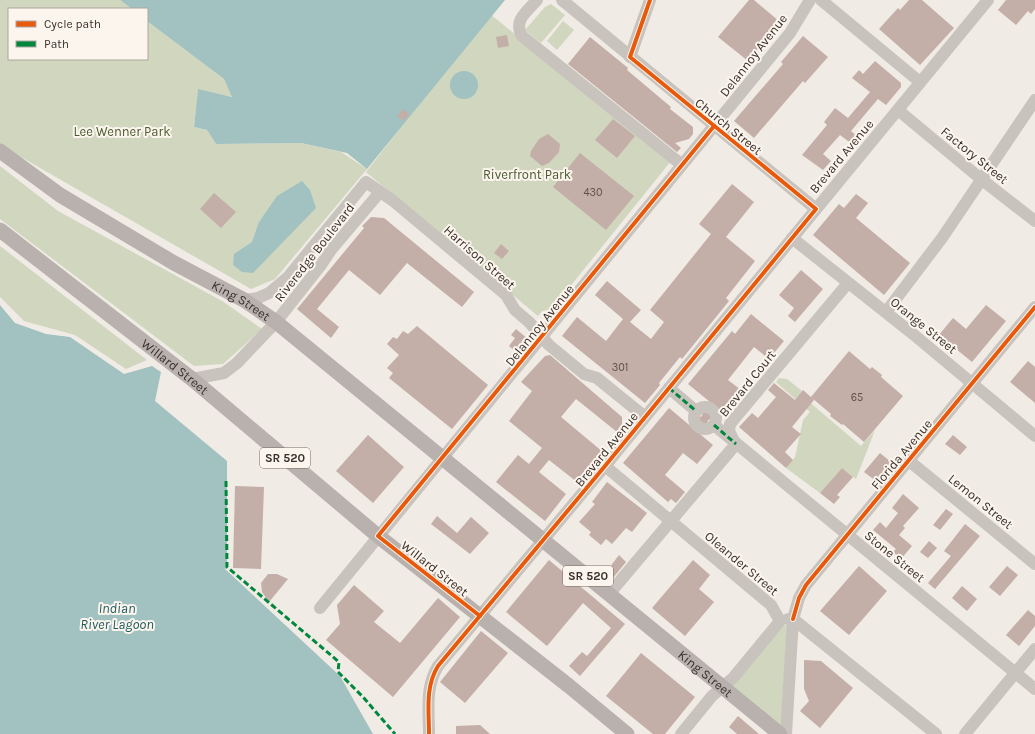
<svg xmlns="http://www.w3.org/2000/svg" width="1035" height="734" font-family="Karla,sans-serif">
  <rect width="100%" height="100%" fill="#f0ebe5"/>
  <g fill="#d1d6bf">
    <polygon points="0,0 120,0 132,9 9,9 9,59 147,59 147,21 224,79 233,97 198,90 194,127 207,130 216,144 301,143 341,152 367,169 275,279 251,289 0,145"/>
    <polygon points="551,4 565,15 541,43 525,30 545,7"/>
    <polygon points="490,14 671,161 552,309 542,311 538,316 366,172"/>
    <polygon points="563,21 574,30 557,50 547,41"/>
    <polygon points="0,166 58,211 222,301 262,329 223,364 194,366 0,219"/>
    <polygon points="0,246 147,360 126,369 75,335 24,321 0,297"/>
    <polygon points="779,378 787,379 802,391 800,394 861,446 875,430 856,479 842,468 820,493 786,468 795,457 803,420 810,412 776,382"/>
    <polygon points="787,625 781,727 731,686 783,626"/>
  </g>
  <g fill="#a1c2c1">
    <polygon points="120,0 505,0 367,169 347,153 301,143 216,144 207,130 194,127 198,89 232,97 224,79 147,21 147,9 132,9"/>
    <circle cx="464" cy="85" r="14"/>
    <polygon points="302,181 310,190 316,208 253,273 242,272 233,265 234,254 252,242 259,222 277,196"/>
    <polygon points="0,305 15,323 46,334 70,337 124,374 152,366 161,372 155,401 227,461 227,567 225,569 340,676 373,734 0,734"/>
  </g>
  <g fill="#c3afa7">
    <polygon points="749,0 754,0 780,22 748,61 718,37"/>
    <polygon points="909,0 922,0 954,28 920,65 879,29 898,8 900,10"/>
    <polygon points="1006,0 1035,0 1035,9 1031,14 1028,11 1016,25 998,10"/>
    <polygon points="507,35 509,46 498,48 496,37"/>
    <polygon points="803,36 828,57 805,83 803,81 754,138 734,121 783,64 781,62"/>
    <polygon points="590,37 628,68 627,70 671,107 670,109 693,127 693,134 689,139 675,143 681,148 677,152 568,64"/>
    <polygon points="875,61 901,83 901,87 886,105 878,99 851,131 858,137 852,144 840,135 823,154 831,161 823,170 802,155 827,125 824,122 835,108 848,118 870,92 852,78 859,70 863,74"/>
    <polygon points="403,109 409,114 404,121 397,116"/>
    <polygon points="613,119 635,136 617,158 595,140"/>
    <polygon points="548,134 560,144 559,152 549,163 542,166 530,156 531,151 539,139"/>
    <polygon points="580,153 634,196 606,230 553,187"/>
    <polygon points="732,184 754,202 726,237 755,261 726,298 729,301 682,359 680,357 659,383 660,385 645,403 562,336 577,317 606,341 623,319 595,295 607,281 641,310 630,322 651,339 664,322 650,310 711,234 699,224"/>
    <polygon points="214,193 236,212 221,228 200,209"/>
    <polygon points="856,194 868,203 856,218 910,263 884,295 813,235 839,204 844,208"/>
    <polygon points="371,217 384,218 474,292 462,307 407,263 380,295 349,270 317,309 339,327 331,338 297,309 364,228 362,226"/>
    <polygon points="501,244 509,251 502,259 494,253"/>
    <polygon points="801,270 823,289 795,322 788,316 794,308 779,295"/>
    <polygon points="986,305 1006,321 972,362 939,335 953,318 966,329"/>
    <polygon points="751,314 784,341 769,359 754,347 728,380 745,393 727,416 719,410 713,418 708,420 707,425 700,424 698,418 702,416 703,410 710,402 688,384 732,331 735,334"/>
    <polygon points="417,326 488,385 452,429 389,378 393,373 387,368 399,355 387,344 393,337 397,339 403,331 408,334"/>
    <polygon points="516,329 528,339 517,353 509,346 515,338 511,335"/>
    <polygon points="849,351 870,369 872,367 882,375 881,377 903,396 864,442 843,424 842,425 830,416 831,414 812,398 814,400 792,427 801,434 785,452 793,460 786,468 739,427 752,413 758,418 776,397 768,390 774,383 795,400 803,390 811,397"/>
    <polygon points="550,355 622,417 622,425 617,432 576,399 561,417 603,452 577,482 549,460 539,472 566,494 545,521 496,482 518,455 529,464 542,448 509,421 532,391 521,382 545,356"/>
    <polygon points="1028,361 1035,367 1035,403 1010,382"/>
    <polygon points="669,408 713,445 697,464 683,453 665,475 685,492 676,503 671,499 668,502 623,463"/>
    <polygon points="368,435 404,467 373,503 336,471"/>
    <polygon points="953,435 967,447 960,455 945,444"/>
    <polygon points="880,453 891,462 876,481 864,472"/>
    <polygon points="842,468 853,477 837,495 840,497 834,504 820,493"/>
    <polygon points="607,482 647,513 632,532 626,528 612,544 606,539 601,545 589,535 591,532 579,522 595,504 592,502"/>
    <polygon points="235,486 264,487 261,569 233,568"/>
    <polygon points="903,494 919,508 903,526 905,528 899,535 912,546 901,559 893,552 896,549 873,530 880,522 886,528 898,513 892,508"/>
    <polygon points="946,509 953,514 940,530 933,525"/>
    <polygon points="437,516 457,533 471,517 489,533 470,554 431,524"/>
    <polygon points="965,524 980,536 935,589 928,583 951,556 944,551"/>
    <polygon points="929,541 937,548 928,558 920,552"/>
    <polygon points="619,555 626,562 613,578 606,572"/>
    <polygon points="549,560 625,624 580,676 569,666 582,652 587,656 611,628 583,603 547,646 506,612"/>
    <polygon points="693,560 710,575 699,589 714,602 685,636 652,608"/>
    <polygon points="859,566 887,591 849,635 820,611"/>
    <polygon points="1007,566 1018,575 1000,596 989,587"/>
    <polygon points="268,574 277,574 288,579 269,602 262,592 261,583"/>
    <polygon points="354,585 384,611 374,622 400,643 438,598 460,617 393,697 326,640 340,624 337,605"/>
    <polygon points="962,586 977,599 967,611 952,598"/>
    <polygon points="1028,610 1035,616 1035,626 1019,646 1006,635"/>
    <polygon points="481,631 508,653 465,703 440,682"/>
    <polygon points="641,653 695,697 665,734 653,734 606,696"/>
    <polygon points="804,660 821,661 853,688 820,728 800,711 809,701 804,689"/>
    <polygon points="738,716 759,734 737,734 729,727"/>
    <polygon points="480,725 490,734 456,734 456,726"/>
  </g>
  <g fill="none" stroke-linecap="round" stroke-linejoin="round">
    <g stroke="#c9c3be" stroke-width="12">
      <path d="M537,0c-10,12 -24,20 -15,36l160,129"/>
      <polyline points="562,0 816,209"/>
      <polyline points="821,0 920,82"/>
      <polyline points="630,57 650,0"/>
      <polyline points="898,110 981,179 1035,221"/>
      <polyline points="792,238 913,334 1035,436"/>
      <polyline points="244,300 258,298 269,293 288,277 366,182 392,200 506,295 515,310 529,322 549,345 584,374 597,378 645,417"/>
      <polyline points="886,312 942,238 1035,100"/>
      <polyline points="192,379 224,373 237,363 276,322 321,265 331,250 380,192"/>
      <polyline points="669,388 696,411"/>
      <circle cx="705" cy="418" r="11"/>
      <polyline points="714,425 1035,689"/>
      <polyline points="734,441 729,431 730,424 848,283"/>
      <polyline points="908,460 1035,564"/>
      <polyline points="605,466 771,605 780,621"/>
      <polyline points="609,594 736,444"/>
      <polyline points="320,608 790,33 810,0"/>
      <polyline points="788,619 793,619 936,734"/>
      <path d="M429,734c0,-23 -4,-47 9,-68l167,-200 383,-466"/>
      <polyline points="681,734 712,696 733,678 780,621"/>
      <polyline points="786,734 793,619 799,598 806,585 1035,307"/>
      <polyline points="965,734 1035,649"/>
    </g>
    <g stroke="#b8b1ad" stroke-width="15">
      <path id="s1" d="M0,151l60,44 114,68 70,37 32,22 504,412"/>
      <path id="s2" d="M0,230l192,149 186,157 191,150 58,48"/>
    </g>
    <g stroke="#00873e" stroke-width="3" stroke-dasharray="6 3" stroke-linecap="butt">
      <polyline points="669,388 696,411"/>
      <polyline points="714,425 736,444"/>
      <polyline points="226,481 227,567 339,662 338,672 363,697 395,734"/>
    </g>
    <defs>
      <g id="cycleway">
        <polyline points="480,616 378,536 714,126"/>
        <polyline points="793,619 799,598 806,585 1035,307"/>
        <path d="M429,734c0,-23 -4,-47 9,-68l167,-200 211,-257 -186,-152 20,-57"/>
      </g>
    </defs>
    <use href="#cycleway" stroke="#fbf5ee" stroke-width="6"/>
    <use href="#cycleway" stroke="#e8590c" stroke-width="4"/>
  </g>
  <g text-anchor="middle" stroke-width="4" stroke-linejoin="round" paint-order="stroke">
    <g font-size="11" fill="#5d504a">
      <text x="593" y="196">430</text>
      <text x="620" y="371">301</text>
      <text x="857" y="401">65</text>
    </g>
    <g fill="#fbf5ee" stroke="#756b66" stroke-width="1">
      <rect x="260" y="448" width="50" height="20" rx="3"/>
      <rect x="563" y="566" width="50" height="20" rx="3"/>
    </g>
    <g font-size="12" font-weight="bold" fill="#3b302b">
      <text x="285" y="462">SR 520</text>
      <text x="588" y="580">SR 520</text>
    </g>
    <g font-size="13" fill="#3b302b" stroke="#fbf5ee">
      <text transform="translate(753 55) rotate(-52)" y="5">Delannoy Avenue</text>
      <text transform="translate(729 126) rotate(39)" y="5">Church Street</text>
      <text transform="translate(975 155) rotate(39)" y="5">Factory Street</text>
      <text transform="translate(841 156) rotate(-50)" y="5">Brevard Avenue</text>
      <text transform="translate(314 252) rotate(-52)" y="5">Riveredge Boulevard</text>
      <text transform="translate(480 257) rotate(41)" y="5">Harrison Street</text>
      <text dy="5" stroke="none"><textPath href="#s1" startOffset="284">King Street</textPath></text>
      <text transform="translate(539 325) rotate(-51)" y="5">Delannoy Avenue</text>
      <text transform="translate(924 325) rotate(39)" y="5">Orange Street</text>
      <text dy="5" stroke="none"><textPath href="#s2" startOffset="222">Willard Street</textPath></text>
      <text transform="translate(747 383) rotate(-51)" y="5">Brevard Court</text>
      <text transform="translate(606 449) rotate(-51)" y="5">Brevard Avenue</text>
      <text transform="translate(901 454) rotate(-50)" y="5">Florida Avenue</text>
      <text transform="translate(981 501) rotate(39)" y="5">Lemon Street</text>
      <text transform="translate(895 556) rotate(39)" y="5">Stone Street</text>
      <text transform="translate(742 563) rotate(40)" y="5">Oleander Street</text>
      <text transform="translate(435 568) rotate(38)" y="5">Willard Street</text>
      <text dy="5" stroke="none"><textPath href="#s1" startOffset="880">King Street</textPath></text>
    </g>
    <g font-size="13" fill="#4a5a2e" stroke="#fbf5ee">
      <text x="122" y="136">Lee Wenner Park</text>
      <text x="527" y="179">Riverfront Park</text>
    </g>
    <g font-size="14" font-style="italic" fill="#1f5a5e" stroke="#fbf5ee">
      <text x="117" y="613">Indian<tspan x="117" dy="16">River Lagoon</tspan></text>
    </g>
  </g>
  <rect x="8" y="8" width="140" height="52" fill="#fbf5ee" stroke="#aea6a0"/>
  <rect x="16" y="21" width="20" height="6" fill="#e8590c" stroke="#aea6a0"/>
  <text x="44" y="28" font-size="12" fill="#3b302b">Cycle path</text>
  <rect x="16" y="41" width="20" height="6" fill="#00873e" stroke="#aea6a0"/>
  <text x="44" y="48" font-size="12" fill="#3b302b">Path</text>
</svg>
